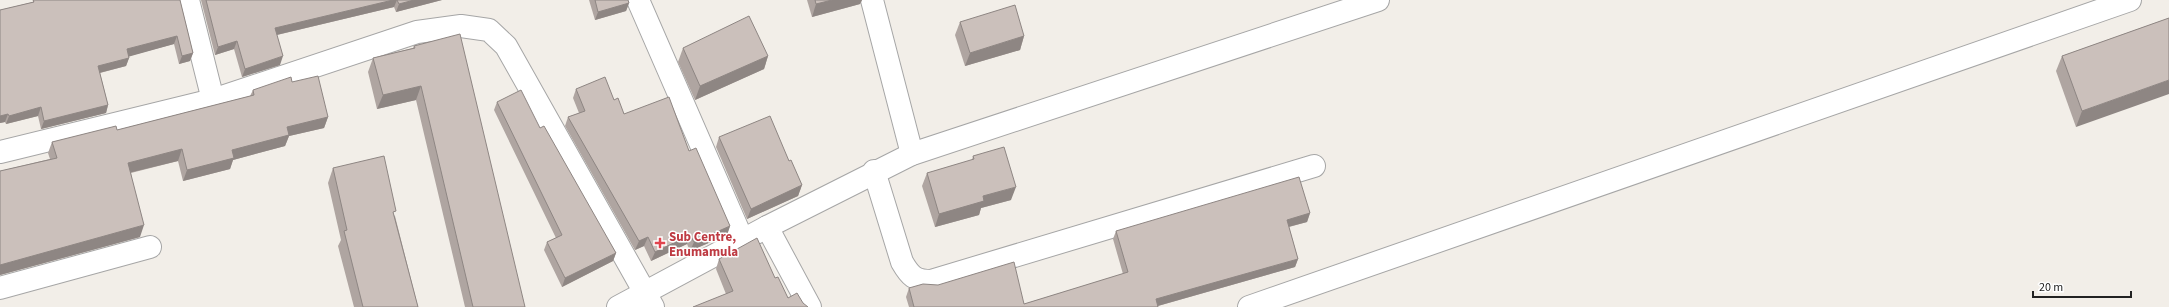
<svg xmlns="http://www.w3.org/2000/svg" width="2169" height="307" font-family="'Source Sans 3',sans-serif">
  <rect width="100%" height="100%" fill="#f2eee8"/>
  <g fill="none" stroke-linecap="round" stroke-linejoin="round">
    <defs>
      <g id="minor">
        <polyline points="188,0 213,100"/>
        <polyline points="638,0 743,241"/>
        <polyline points="872,0 912,154"/>
        <polyline points="0,152 213,100 417,32 461,26 489,30 506,46 653,307"/>
        <path d="M874,171l28,91c8,14 13,19 29,19l383,-115"/>
        <polyline points="767,227 810,307"/>
        <polyline points="0,288 150,247"/>
        <polyline points="618,307 767,227 912,154 1378,0"/>
        <polyline points="1249,307 2130,0"/>
      </g>
    </defs>
    <use href="#minor" stroke="#a6a6a6" stroke-width="24"/>
    <use href="#minor" stroke="#fff" stroke-width="22"/>
  </g>
  <g fill="#afa5a1">
    <polygon points="33,0 180,0 193,53 190,61 179,64 174,44 129,56 129,58 126,66 100,73 108,105 106,113 41,129 38,116 6,124 5,122 0,123 0,10 33,2"/>
    <polygon points="201,0 442,0 396,12 394,7 277,35 280,65 242,77 234,49 215,55"/>
    <polygon points="589,0 628,0 629,3 626,11 595,20"/>
    <polygon points="807,0 862,0 860,4 812,17"/>
    <polygon points="2169,18 2076,127 2056,71 2062,56"/>
    <polygon points="960,22 1024,36 1020,50 965,66 955,35"/>
    <polygon points="414,46 525,307 465,307 416,100 377,109 368,72 373,58 413,48"/>
    <polygon points="683,48 768,56 764,69 695,100 678,62"/>
    <polygon points="292,82 328,117 324,128 289,136 285,146 233,160 230,169 183,181 178,161 131,173 140,237 0,275 0,171 50,159 48,153 52,142 117,130 250,96 253,90"/>
    <polygon points="576,89 614,100 624,114 689,151 730,226 727,235 690,251 687,244 651,261 644,246 635,250 565,126 568,117 579,113 573,98"/>
    <polygon points="497,102 540,128 616,253 613,261 562,287 544,250 547,242 556,238 494,110"/>
    <polygon points="719,137 789,161 802,185 798,196 747,219 716,147"/>
    <polygon points="973,156 1011,200 981,208 979,215 935,227 922,186 927,173 972,160"/>
    <polygon points="333,168 395,216 418,307 354,307 338,246 341,240 328,183"/>
    <polygon points="1310,213 1307,222 1289,227 1298,259 1295,267 1158,306 1158,307 909,307 906,297 909,288 1024,304 1123,274 1113,239 1116,231"/>
    <polygon points="719,259 775,278 788,298 803,303 726,294 716,269"/>
  </g>
  <g fill="#8e8683">
    <polygon points="393,0 397,0 394,7 272,36 275,28"/>
    <polygon points="414,0 442,0 396,12 399,4"/>
    <polygon points="832,0 862,0 860,4 812,17 816,4"/>
    <polygon points="629,3 626,11 595,20 598,12"/>
    <polygon points="177,36 174,44 124,58 127,49"/>
    <polygon points="1024,36 1020,50 965,66 970,53"/>
    <polygon points="237,41 234,49 215,55 218,47"/>
    <polygon points="193,53 190,61 179,64 182,56"/>
    <polygon points="283,56 280,65 242,77 245,69"/>
    <polygon points="768,56 764,69 695,100 700,86"/>
    <polygon points="129,58 126,66 95,74 98,66"/>
    <polygon points="2169,80 2169,94 2076,127 2082,111"/>
    <polygon points="421,86 416,100 377,109 383,95"/>
    <polygon points="108,105 106,113 41,129 44,121"/>
    <polygon points="41,107 38,116 6,124 9,116"/>
    <polygon points="8,114 5,122 0,123 0,116"/>
    <polygon points="328,117 324,128 289,136 285,146 233,160 230,169 183,181 187,170 287,127"/>
    <polygon points="182,149 178,161 124,174 128,163"/>
    <polygon points="802,185 798,196 747,219 751,209"/>
    <polygon points="1016,187 1011,200 981,208 979,215 935,227 939,214 983,196"/>
    <polygon points="1310,213 1307,222 1284,228 1287,220"/>
    <polygon points="144,225 140,237 0,275 0,265"/>
    <polygon points="730,226 727,235 690,251 694,242"/>
    <polygon points="690,235 687,244 651,261 655,252"/>
    <polygon points="648,237 644,246 635,250 639,241"/>
    <polygon points="616,253 613,261 562,287 565,278"/>
    <polygon points="1298,259 1295,267 1154,307 1156,299"/>
  </g>
  <g fill="#cbc0bb" stroke="#8e8683">
    <polygon points="33,0 180,0 193,53 182,56 177,36 127,49 129,58 98,66 108,105 44,121 41,107 9,116 8,114 0,116 0,10 34,2"/>
    <polygon points="206,0 393,0 275,28 283,56 245,69 237,41 218,47"/>
    <polygon points="397,0 414,0 399,4"/>
    <polygon points="595,0 628,0 629,3 598,12"/>
    <polygon points="815,0 832,0 816,4"/>
    <polygon points="1015,5 1024,36 970,53 960,22"/>
    <polygon points="749,16 768,56 700,86 683,48"/>
    <polygon points="2169,18 2169,80 2082,111 2062,56"/>
    <polygon points="460,34 525,307 473,307 421,86 383,95 373,58 415,48 414,46"/>
    <polygon points="318,76 328,117 287,127 289,135 232,150 234,158 187,170 182,149 128,163 144,225 0,265 0,171 57,158 52,142 116,126 117,130 254,95 253,90 291,77 292,82"/>
    <polygon points="605,77 614,100 618,98 624,114 669,97 689,151 696,148 730,226 694,242 690,235 655,252 648,237 639,241 568,117 585,111 576,89"/>
    <polygon points="521,90 540,128 544,126 616,253 565,278 547,242 562,235 497,102"/>
    <polygon points="770,116 789,161 791,160 802,185 751,209 719,137"/>
    <polygon points="1004,147 1016,187 983,196 984,201 939,214 927,173 974,159 973,156"/>
    <polygon points="384,156 396,211 393,212 418,307 363,307 344,231 347,230 333,168"/>
    <polygon points="1299,177 1310,213 1287,220 1298,259 1156,299 1158,307 914,307 909,288 923,284 938,285 1014,262 1024,304 1128,272 1116,231"/>
    <polygon points="757,238 775,278 778,277 788,298 797,293 803,303 808,307 693,307 733,291 719,259"/>
  </g>
  <path fill="#e0444e" stroke="#fff" stroke-width="1.5" d="M658 237h4v4h4v4h-4v4h-4v-4h-4v-4h4z"/>
  <g text-anchor="middle" stroke-width="3" stroke-linejoin="round" paint-order="stroke">
    <g font-size="13" font-weight="bold" fill="#be3a42" stroke="#fff" text-anchor="start">
      <text x="669" y="241">Sub Centre,<tspan x="669" dy="15">Enumamula</tspan></text>
    </g>
  </g>
  <path d="M2033 291v6h98v-6" fill="none" stroke="#222222" stroke-width="2"/>
  <text x="2039" y="291" font-size="12" fill="#222222" stroke="#ffffff" stroke-width="3" paint-order="stroke">20 m</text>
</svg>
